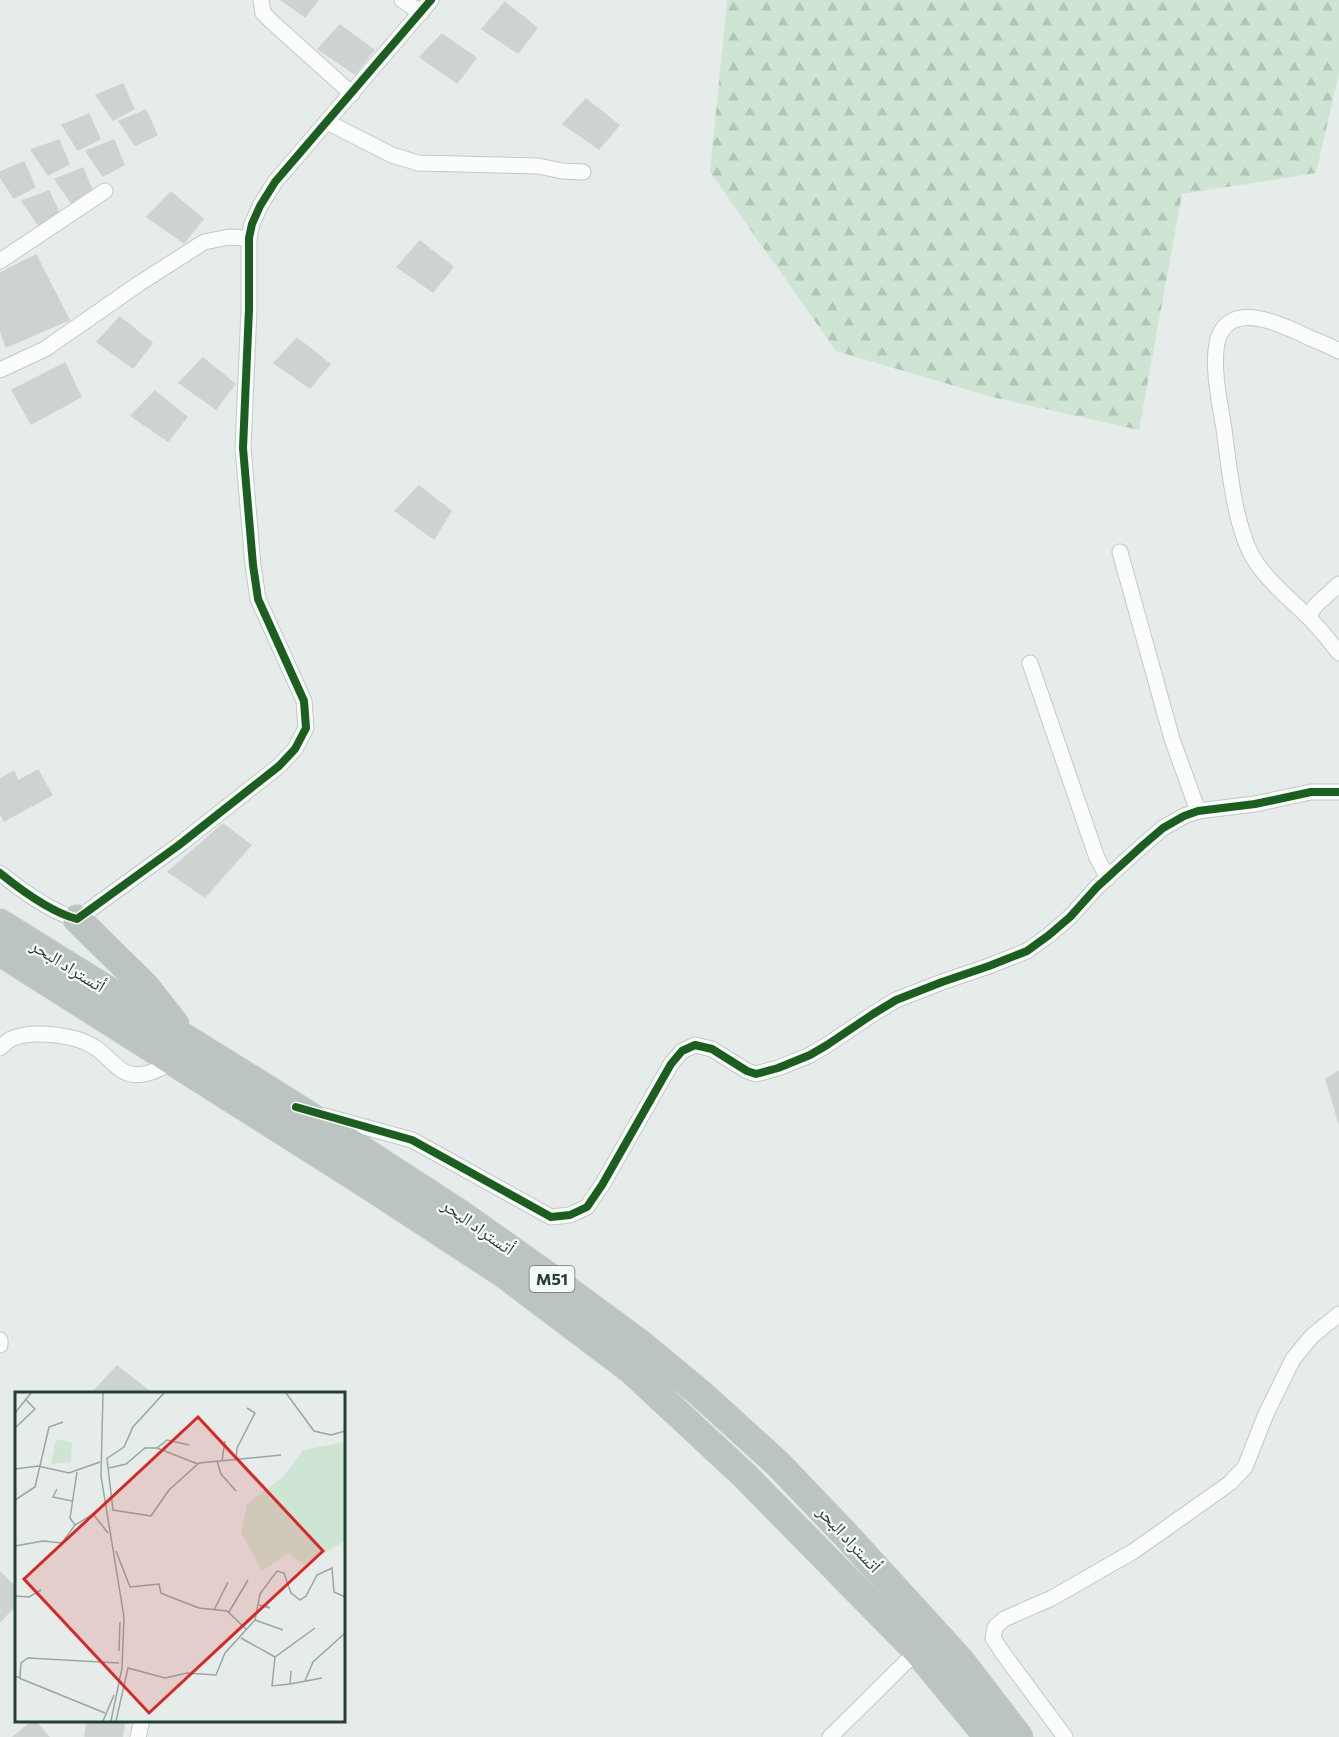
<svg xmlns="http://www.w3.org/2000/svg" width="1339" height="1737" font-family="Commissioner,'Noto Naskh Arabic',sans-serif">
  <defs>
    <pattern id="forest-firs" width="22" height="20" patternUnits="userSpaceOnUse" patternTransform="scale(1.5)"><rect width="22" height="20" fill="#cfe5d4"/><path d="M5 1l3.5 6h-7zM16 11l3.5 6h-7z" fill="#b1c6b7"/></pattern>
  </defs>
  <rect width="100%" height="100%" fill="#e6ece9"/>
  <polygon fill="url(#forest-firs)" points="727,0 1339,0 1339,73 1316,173 1182,194 1139,430 992,397 836,351 710,172"/>
  <g fill="#cdd3d0" stroke="#cfd4d2" stroke-width="1.5">
    <polygon points="281,0 318,0 305,17"/>
    <polygon points="505,2 537,28 518,53 482,29"/>
    <polygon points="340,25 374,50 355,74 318,49"/>
    <polygon points="442,34 476,58 457,83 420,57"/>
    <polygon points="123,84 134,109 113,120 96,95"/>
    <polygon points="586,99 619,125 599,149 563,124"/>
    <polygon points="146,110 157,135 135,145 119,121"/>
    <polygon points="89,114 100,139 78,150 62,125"/>
    <polygon points="59,140 69,164 48,175 31,150"/>
    <polygon points="114,140 124,165 103,176 86,151"/>
    <polygon points="24,162 35,187 14,198 0,177 0,172"/>
    <polygon points="83,168 93,193 72,204 55,179"/>
    <polygon points="49,191 60,215 39,226 22,201"/>
    <polygon points="171,192 203,219 184,243 147,217"/>
    <polygon points="420,241 453,267 433,292 397,267"/>
    <polygon points="36,255 69,320 6,347 0,329 0,273"/>
    <polygon points="120,317 152,343 133,368 97,342"/>
    <polygon points="297,338 330,364 310,388 274,363"/>
    <polygon points="203,358 235,384 216,409 179,383"/>
    <polygon points="65,363 81,397 31,424 12,390"/>
    <polygon points="155,391 187,417 168,441 131,416"/>
    <polygon points="419,486 451,511 434,539 395,511"/>
    <polygon points="38,770 52,795 4,821 0,813 0,779 14,771 18,781"/>
    <polygon points="223,824 251,845 205,897 168,872"/>
    <polygon points="1339,1071 1339,1123 1326,1079"/>
    <polygon points="117,1366 153,1394 98,1394 94,1391"/>
    <polygon points="0,1572 16,1588 16,1605 0,1622"/>
    <polygon points="34,1720 49,1737 13,1737"/>
    <polygon points="87,1720 125,1721 122,1737 85,1737"/>
  </g>
  <g fill="none" stroke-linecap="round" stroke-linejoin="round">
    <defs>
      <g id="minor">
        <polyline points="261,0 263,13 272,22 352,94"/>
        <polyline points="402,0 421,13"/>
        <polyline points="327,122 392,155 418,163 538,166 562,171 583,172"/>
        <polyline points="0,261 105,191"/>
        <path d="M1339,351c-9,-5 -19,-9 -29,-13 -26,-13 -83,-41 -93,5 -5,25 3,61 7,86 5,38 10,91 27,125 13,24 36,42 55,61 12,11 23,25 33,38"/>
        <polyline points="0,370 45,349 140,283 204,242 229,237 249,238"/>
        <polyline points="1120,552 1172,739 1198,811"/>
        <polyline points="1308,616 1316,605 1339,584"/>
        <polyline points="1030,663 1097,858 1108,878"/>
        <path d="M0,873c21,17 51,39 77,46l102,-74 100,-79 16,-17 11,-21 -2,-27 -46,-102 -5,-34 -10,-117 6,-139v-71l3,-14 8,-18 15,-24 156,-182"/>
        <path d="M0,1048c4,-3 7,-7 11,-9 22,-10 66,-4 85,9 9,6 21,21 29,24 16,8 34,-3 48,-10"/>
        <polyline points="321,1115 412,1140 551,1217 570,1215 587,1207 602,1185 671,1064 682,1051 695,1045 712,1049 747,1071 756,1074 778,1068 810,1055 827,1045 873,1014 896,1000 942,982 989,966 1027,951 1049,935 1070,917 1097,887 1142,846 1163,828 1184,816 1198,811 1255,804 1311,792 1339,792"/>
        <polyline points="0,1340 0,1345"/>
        <polyline points="138,1737 142,1720"/>
        <polyline points="830,1737 917,1651"/>
        <polyline points="1065,1737 1002,1652 993,1638 995,1627 1004,1619 1052,1598 1134,1551 1230,1483 1245,1467 1266,1414 1293,1359 1312,1336 1339,1314"/>
      </g>
      <g id="motorway">
        <polyline points="77,919 145,986 175,1024"/>
        <polyline points="0,923 296,1107 462,1215 551,1278 638,1342 701,1394 778,1464 845,1534 960,1660 1019,1737"/>
        <polyline points="0,952 371,1187 504,1274 631,1370 744,1475 917,1651 988,1737"/>
      </g>
    </defs>
    <use href="#minor" stroke="#c3c9c6" stroke-width="17"/>
    <use href="#motorway" stroke="#c2cac7" stroke-width="29"/>
    <use href="#minor" stroke="#fbfcfc" stroke-width="15"/>
    <use href="#motorway" stroke="#bbc4c1" stroke-width="27"/>
    <defs>
      <g id="cycleway">
        <path d="M0,873c21,17 51,39 77,46l102,-74 100,-79 16,-17 11,-21 -2,-27 -46,-102 -5,-34 -10,-117 6,-139v-71l3,-14 8,-18 15,-24 156,-182"/>
        <polyline points="296,1107 412,1140 551,1217 570,1215 587,1207 602,1185 671,1064 682,1051 695,1045 712,1049 747,1071 756,1074 778,1068 810,1055 827,1045 873,1014 896,1000 942,982 989,966 1027,951 1049,935 1070,917 1097,887 1142,846 1163,828 1184,816 1198,811 1255,804 1311,792 1339,792"/>
      </g>
    </defs>
    <use href="#cycleway" stroke="#f4faf7" stroke-width="11"/>
    <use href="#cycleway" stroke="#1b5e20" stroke-width="8"/>
  </g>
  <g text-anchor="middle" stroke-width="4.5" stroke-linejoin="round" paint-order="stroke">
    <rect fill="#f4faf7" stroke="#617870" stroke-width="1.5" x="529.5" y="1266" width="45" height="26" rx="4.5"/>
    <g font-size="16" font-weight="bold" fill="#224036">
      <text x="552" y="1285">M51</text>
    </g>
    <g font-size="18" fill="#224036" stroke="#f4faf7">
      <text transform="translate(68 966) rotate(32)" y="6">أتستراد البحر</text>
      <text transform="translate(478 1227) rotate(35)" y="6">أتستراد البحر</text>
      <text transform="translate(849 1539) rotate(47)" y="6">أتستراد البحر</text>
    </g>
  </g>
  <g transform="translate(15 1392)">
    <rect width="330" height="330" fill="#e6ece9"/>
    <path d="M41,47l16,4 -1,19 -20,2z" fill="#cfe5d4"/>
    <path d="M330,50v99l-41,24 -15,-12 -27,18 -21,-38 6,-29 36,-27 20,-27z" fill="#cfe5d4"/>
    <path fill="none" stroke="#98a7a1" stroke-width="1.5" d="M88,1l-2,83 23,141 -2,51 -11,53M271,1l28,38 17,4 14,-4M0,21l16,-20M0,36l20,-19 -10,-10M142,56l41,16M91,67l18,-12 9,-20 31,-34M92,67l6,51 38,6 18,-26 30,-27 82,-8M221,68l1,-12 18,-35 -8,-5M202,69l4,13 15,17M207,69l3,-20M94,76l17,-4 19,-16h12l10,-8 22,5M0,77l23,-3 31,7 31,-11M42,97l-4,8 19,4M0,108l20,-13 14,-60 14,-5M60,133l-5,-7 7,-46M0,154l28,-5 19,2 13,-18 18,-11 15,19M101,159l14,36 29,-3 2,9 7,3 31,12 28,3 20,19M0,204l14,1 12,-7M244,213l11,3 -6,-3M199,218l14,-28M214,220l19,-32M240,228l28,10M226,246l34,19 40,-29M104,259l1,-29M260,265l-3,29 18,-2 1,-13M0,285h5l1,-14 7,-5 91,5M4,286l86,35M290,289l8,-19 31,-28M275,292l32,-6M88,329l11,-26M101,329l12,-53 37,10 22,-5 29,2 9,-22 30,-33 5,-26 17,-23 7,2 7,20 9,7 6,-4 11,-21 15,-7 2,24 11,5"/>
    <path fill="#d62828" fill-opacity="0.15" stroke="#d62828" stroke-width="3" d="M183,25l125,134 -174,162 -125,-134z"/>
    <rect width="330" height="330" fill="none" stroke="#224036" stroke-width="3"/>
  </g>
</svg>
